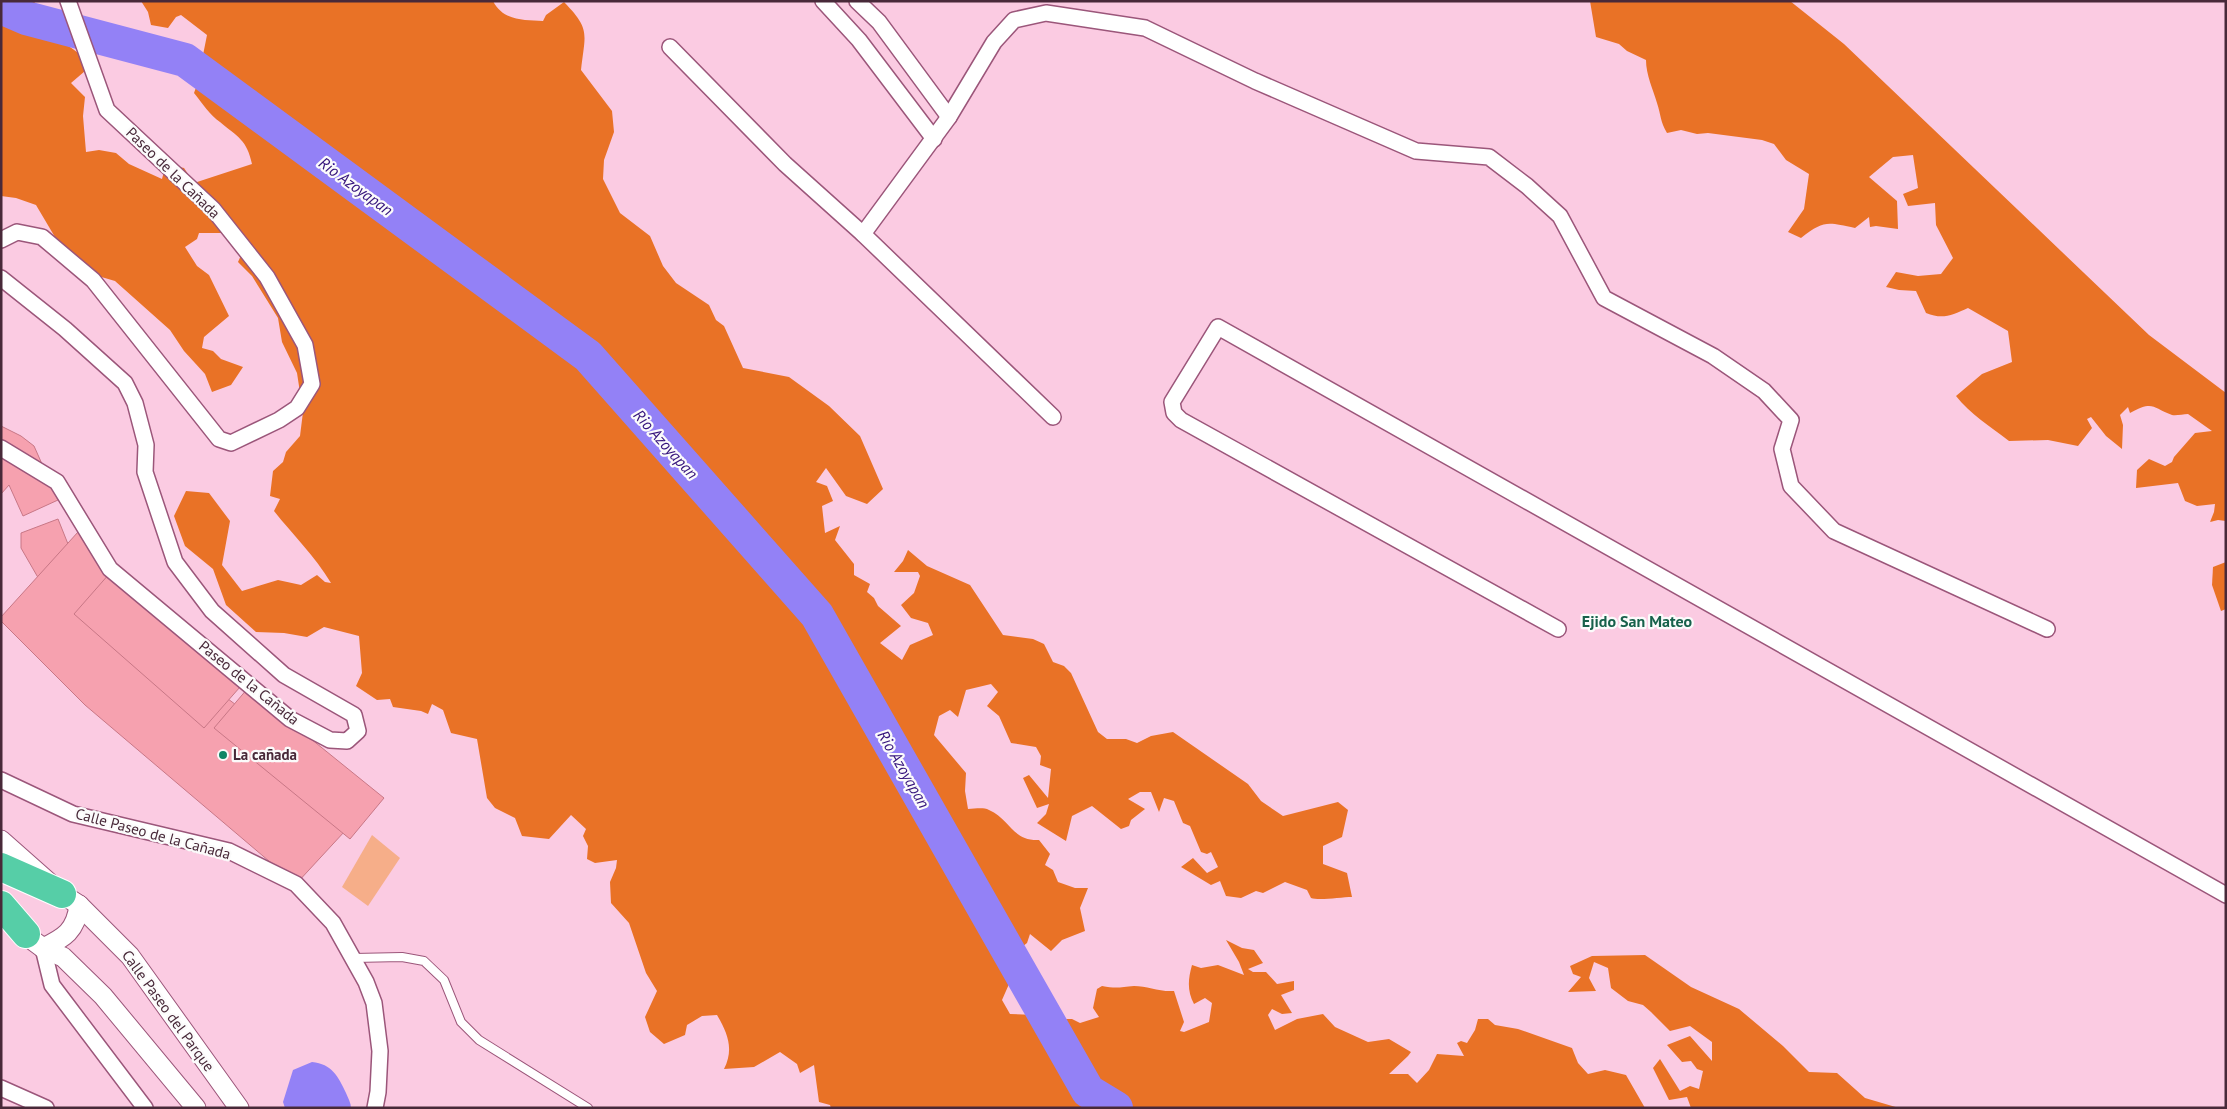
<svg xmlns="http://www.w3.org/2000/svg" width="2227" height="1109" font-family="'PT Sans',sans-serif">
  <rect width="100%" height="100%" fill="#fbcbe2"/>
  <polygon fill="#f6ae89" points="372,835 400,858 368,906 342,887"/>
  <g fill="#e97226">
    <path d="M10,1h24l5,11 10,-1 10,4 -4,21c13,10 25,17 37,29l-21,18 14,14 -2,19 3,36 13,-2 17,3 13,11 33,15 4,-15 18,4 10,15 58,-19c-5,-24 -14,-27 -32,-42 -10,-7 -18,-19 -26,-29l9,-25v-13l4,-20 -26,-20 -5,2 -8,11 -17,-3 -3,-13 -7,-11h352c10,20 31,19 50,20l3,-6 18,-13c27,28 21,31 17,68l31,41 2,21 -10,28 -1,19 17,34 30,23 13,30 13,17 33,22 7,15 8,6 19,42 46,9 40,29 31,30 23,53 -16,15 -21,-8 -20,-28 -10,14 11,4 6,15 -11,5 3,27 15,-7 -5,14 19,24v11l16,9 -3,8 7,6 4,8 23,20 -21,17 22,17 8,-15 23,-10 -5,-12 -17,-5 -10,-13 13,-12 6,-17 -2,-4h-24l9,-11 5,-11 19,16 43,19 33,50 30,4 11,5 9,18 11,4 7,7 27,59 9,7h19l11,4 14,-7 22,-4 75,52 13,17 22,15 55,-14 10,8 -6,27 -19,9v18l24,9 5,24c-11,0 -33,4 -41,1l-4,-8 -22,-8 -22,11 -7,-2 -15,7 -15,-2 -6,-15 -9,4 -30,-18 12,-9 14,15 11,-6 -7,-15 -4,2 -6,-2 -11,-26 -7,-3 -9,-22 -10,-3 -5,14 -8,-20h-11l-12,7 17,10 -14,11 -2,6 -8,3 -29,-23 -20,10 -6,25 -29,-18 9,-9 3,-10 -12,4 -14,-30 6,-3 19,23 3,-29 -11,-4 1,-9 -5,-9 -25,-4 -12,-27 -12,-10 11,-14 -7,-8 -25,6 -8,27 -8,-7 -11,6 -5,19 32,38 -1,18 3,18c7,0 15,-2 21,1 22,10 23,31 50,30l11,14 -5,11 8,5 5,12 17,6h13l-8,20 5,23 -23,9 -11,11 -21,-17 -3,9 -17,13 3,19 -11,25 8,14 27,1 11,-14 10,4 4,14h10l8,4 19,-6 -6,-9 4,-19 5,-3c15,3 19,1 32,0 13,0 25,6 40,5l10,31 -4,9 4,1 25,-10 3,-19 -7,-5 -11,6c-7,-13 -6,-25 -2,-39l9,3 17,-3 26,10 -5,-13 -13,-22 16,8 12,2 9,13 -15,6 5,3h13l11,12 17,-3v9l-13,5 11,18 -10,1 -10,-5 -4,6 7,15 22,-11 26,-5 12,13 33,15 21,-3 22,13 -3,4 -19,18h19l9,9 12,-13 8,-16 27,2 -7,-13 4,-2 6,2 8,-13 3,-11h10l7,6 23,4 54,19 6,15 10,11 17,-4 21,5 19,33h-814l-1,-3 -11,-3 -5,-37 -14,8 -3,-9 -17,-12 -26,15 -30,2c10,-20 4,-35 -7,-54l-15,1 -15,9 -2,10 -21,9 -14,-12 -5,-15 12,-26 -11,-18 -17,-50 -18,-20 -1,-21 6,-14 1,-8 -22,3 -8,-4 1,-13 -5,-10 3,-7 -15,-14 -22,24 -27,-3 -7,-18 -20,-10 -8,-10 -10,-59 -26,-6 -8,-23 -11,-6 -4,10 -7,-3 -28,-4 -3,-8 -13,1 -21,-14 6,-13 -3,-37 -35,-9 -17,10 -23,-4 -28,-1 -30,-27 -13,-36 -28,-23 -11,-30 12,-25 23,2 21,28 -8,44 20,26 36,-11 23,5 16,-10 8,7 6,1c-16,-27 -38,-48 -57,-72l6,-12 -10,-3 3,-25 10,-9 3,-10 14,-16 3,-24 -6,-39 -15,-31 -4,-24 -26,-42 -14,-14 5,-11 -22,-18h-22l-2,6 -12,8 12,19 12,9 20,41 -25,21 -2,11 11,3 8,8 22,8 -12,18 -19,7 -7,-18 -21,-23 -14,-21 -55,-49 -17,-5 -33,-22 -29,-49 -20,-7 -15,-2v-176l5,-2 -5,-3v-6z"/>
    <path d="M1590,1h200l54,43 305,291 77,58v128l-8,-1 -8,2 4,-10 1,-8 -18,2 -12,-5 -7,-18 -42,5 1,-18 12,-11 16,7 7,-4 2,-5 21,-24 17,-2 -24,-17c-5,0 -12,2 -16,1 -20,-7 -18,-15 -42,-2l-2,-6 -8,8 3,10 -1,24 -16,-13 -15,-19 -4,2 5,9 -14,18 -30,-6 -39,1c-19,-15 -39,-27 -53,-45l26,-22 30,-12 -4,-31 -40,-23c-16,7 -25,12 -42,5l-10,-22 -17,-1 -13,-3 10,-15 22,4 23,-2 12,-16 -17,-33 -1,-22 -27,3 -5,-12 15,-6 -5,-33 -20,2 -24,20 28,24 1,28 -22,-3 -6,1 -1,-10 -14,11c-28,-6 -31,-8 -54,10l-13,-6 16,-23 5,-35 -23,-14 -12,-16 -12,-4 -54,-7 -11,1 -16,-4 -14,3c-7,-12 -6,-18 -10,-30 -4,-14 -11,-28 -11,-43l-19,-9 -8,-7 -23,-7z"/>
    <polygon points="2226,562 2226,609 2221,611 2212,585 2213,567"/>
    <polygon points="1645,955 1691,987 1739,1009 1783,1046 1809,1072 1837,1073 1865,1098 1899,1108 1691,1108 1687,1097 1669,1100 1653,1068 1660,1059 1680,1091 1690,1086 1699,1089 1703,1071 1697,1069 1691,1061 1682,1062 1667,1045 1690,1036 1712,1061 1712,1042 1690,1026 1670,1031 1651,1012 1643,1005 1628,1001 1611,988 1608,968 1594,962 1589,978 1596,991 1568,992 1581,977 1573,974 1570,966 1592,956"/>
  </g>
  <path fill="#9381f6" d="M312,1062c20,2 26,14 34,31 2,5 5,10 5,15h-66l-2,-6 10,-32z"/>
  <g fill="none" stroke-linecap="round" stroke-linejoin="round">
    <polyline stroke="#9381f6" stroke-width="34" points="1,7 26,18 185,60 588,356 817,615 1088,1091 1116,1108"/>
  </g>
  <g fill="#f6a1af" stroke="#c87786">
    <polygon points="1,426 21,436 34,446 58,500 23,516 9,485 1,494"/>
    <polygon points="58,519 68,544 103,574 67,616 40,581 21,548 21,533"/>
    <polygon points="78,532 163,650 369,805 296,884 85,705 1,621 1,617"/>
    <polygon points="110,573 240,687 204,728 74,614"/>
    <polygon points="248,688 384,798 350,839 214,728"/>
  </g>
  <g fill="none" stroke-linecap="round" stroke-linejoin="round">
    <defs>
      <polyline id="service" points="354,958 402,957 424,961 444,980 461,1022 479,1040 588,1108"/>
      <g id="minor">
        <polyline points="823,1 859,40 934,139"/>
        <polyline points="857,1 879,22 949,117"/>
        <polyline points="670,47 785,164 863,234 1053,417"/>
        <polyline points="863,234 949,117 994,42 1014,20 1046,13 1145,28 1255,81 1416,151 1489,157 1527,186 1560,216 1604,298 1713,356 1764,391 1791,420 1782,449 1791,486 1834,531 2047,629"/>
        <polyline points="1,240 17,232 42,237 93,280 219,439 231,443 279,420 297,408 312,384 305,345 267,277 213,209 107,110 68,1"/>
        <polyline points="1,278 65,329 125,383 135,403 146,445 145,472 175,562 212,611 284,675 354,715 358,731 347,741 330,740 290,719 110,569 57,482 1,448"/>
        <polyline points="1558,629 1181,420 1174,413 1172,402 1218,327 2226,895"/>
        <polyline points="1,780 73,814 229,851 296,884 333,923 366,982 374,1003 380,1051 378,1092 375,1108"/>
        <polyline points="43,948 52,985 145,1108"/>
        <polyline points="1,1088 46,1108"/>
      </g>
      <g id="tertiary">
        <polyline points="1,840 62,894 79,905 130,956 239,1108"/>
        <polyline points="16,928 43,948 63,957 103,996 196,1108"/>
        <path d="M43,948c21,-10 33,-17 36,-43"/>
      </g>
      <g id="motorway">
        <polyline points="1,867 62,894"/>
        <polyline points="1,905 26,934"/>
      </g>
    </defs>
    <use href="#service" stroke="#9b567a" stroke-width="10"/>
    <use href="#minor" stroke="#9b567a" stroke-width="18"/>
    <use href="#tertiary" stroke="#9b567a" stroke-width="21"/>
    <use href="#motorway" stroke="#fff" stroke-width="30"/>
    <use href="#service" stroke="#fff" stroke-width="8"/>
    <use href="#minor" stroke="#fff" stroke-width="15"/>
    <use href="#tertiary" stroke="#fff" stroke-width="19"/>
    <use href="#motorway" stroke="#56cea7" stroke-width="28"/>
  </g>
  <circle fill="#108666" stroke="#fbfbfb" stroke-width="2" cx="223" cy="755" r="5"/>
  <g text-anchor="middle" stroke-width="4.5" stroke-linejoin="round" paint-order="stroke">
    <g font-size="15" fill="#482939" stroke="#fbfbfb">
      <text transform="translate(173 173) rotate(44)" y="5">Paseo de la Cañada</text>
      <text transform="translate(249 683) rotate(39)" y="5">Paseo de la Cañada</text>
      <text transform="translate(153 834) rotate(15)" y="5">Calle Paseo de la Cañada</text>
      <text transform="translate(168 1011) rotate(54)" y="5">Calle Paseo del Parque</text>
    </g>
    <g font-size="15" font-weight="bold" fill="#482939" stroke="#fbfbfb" text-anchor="start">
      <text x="233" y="760">La cañada</text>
    </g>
    <g font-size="16" font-style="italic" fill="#35147c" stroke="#fbfbfb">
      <text transform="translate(356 186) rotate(36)" y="6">Rio Azoyapan</text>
      <text transform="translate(666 444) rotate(48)" y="6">Rio Azoyapan</text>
      <text transform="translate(904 769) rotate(60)" y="6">Rio Azoyapan</text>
    </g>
    <g font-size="16" font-weight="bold" fill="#17614b" stroke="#fbfbfb">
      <text x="1637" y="627">Ejido San Mateo</text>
    </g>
  </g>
  <rect width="2227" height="1109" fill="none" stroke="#482939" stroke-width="5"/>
</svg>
